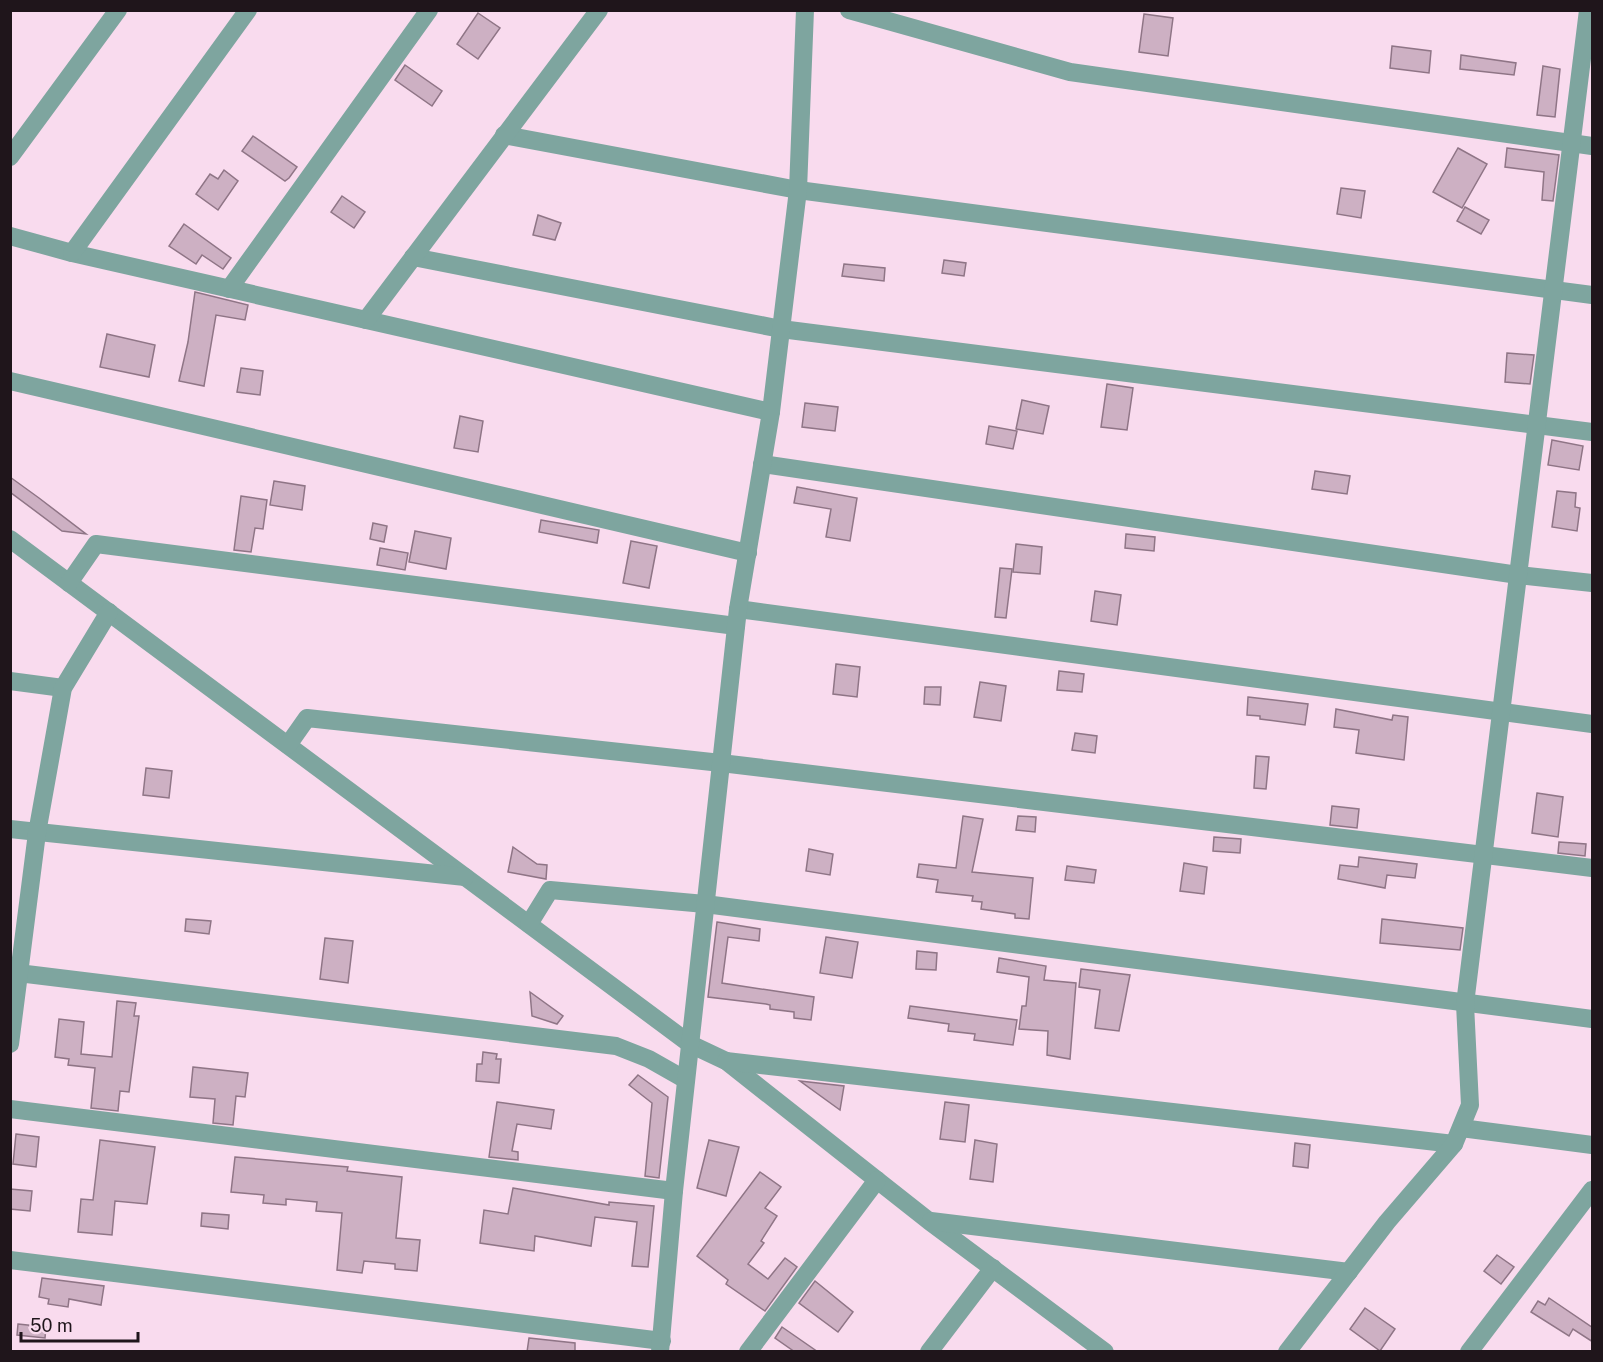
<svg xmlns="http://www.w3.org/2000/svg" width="1603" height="1362" font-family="'Public Sans',sans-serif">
  <rect width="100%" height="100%" fill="#f9dbee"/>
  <g fill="#cdb0c3" stroke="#8f7586" stroke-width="1.5">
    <polygon points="478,13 500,28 478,59 457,44"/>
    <polygon points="1144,14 1173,18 1168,56 1139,52"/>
    <polygon points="1392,46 1431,51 1429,73 1390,68"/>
    <polygon points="1461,55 1516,63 1514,75 1460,69"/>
    <polygon points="405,65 442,91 432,106 395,80"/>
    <polygon points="1543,66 1560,69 1555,117 1537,115"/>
    <polygon points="253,136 297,167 289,178 285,181 242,151"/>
    <polygon points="1458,148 1487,164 1462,208 1433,192"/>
    <polygon points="1507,148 1559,155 1553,201 1542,200 1544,172 1505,167"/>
    <polygon points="224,170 238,181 218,210 196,194 210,174 218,179"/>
    <polygon points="1341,188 1365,191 1361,218 1337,214"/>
    <polygon points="342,196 365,212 354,228 331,212"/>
    <polygon points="1465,207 1489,220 1481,234 1457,221"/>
    <polygon points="538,215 561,223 555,240 533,235"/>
    <polygon points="184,224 231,258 223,269 202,255 196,264 169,246"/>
    <polygon points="944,260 966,263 964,276 942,273"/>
    <polygon points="844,264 885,268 884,281 842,276"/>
    <polygon points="195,292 248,305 245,320 216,315 204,386 179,381 188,342"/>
    <polygon points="107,334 155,345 149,377 100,367"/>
    <polygon points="1507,353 1534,355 1530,384 1505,382"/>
    <polygon points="241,368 263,371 260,395 237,392"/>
    <polygon points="1107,384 1133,388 1127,430 1101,427"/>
    <polygon points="1022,400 1049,406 1043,434 1016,429"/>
    <polygon points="805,403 838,407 835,431 802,427"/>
    <polygon points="460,416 483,421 478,452 454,448"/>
    <polygon points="989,426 1017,431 1013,449 986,444"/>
    <polygon points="1552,440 1583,446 1579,470 1548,465"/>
    <polygon points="1315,471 1350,476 1347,494 1312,489"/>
    <polygon points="10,477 39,498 86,534 62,531 10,492"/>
    <polygon points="274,481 305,486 302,510 270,505"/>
    <polygon points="797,487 857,498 850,541 826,537 831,509 794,503"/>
    <polygon points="1557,491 1576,493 1575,507 1580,508 1577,531 1552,527"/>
    <polygon points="241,496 267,500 263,529 255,528 251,552 234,550"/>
    <polygon points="541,520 599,530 597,543 539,532"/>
    <polygon points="373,523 387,526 384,542 370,539"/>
    <polygon points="415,531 451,538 446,569 409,562"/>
    <polygon points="1126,534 1155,537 1154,551 1125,548"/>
    <polygon points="631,541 657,546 649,588 623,583"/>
    <polygon points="1016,544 1042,547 1040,574 1013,572"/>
    <polygon points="380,548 408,553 405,570 377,565"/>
    <polygon points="1000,568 1012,569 1006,618 995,617"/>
    <polygon points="1095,591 1121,595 1117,625 1091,621"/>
    <polygon points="836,664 860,667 857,697 833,694"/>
    <polygon points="1059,671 1084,674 1082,692 1057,690"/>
    <polygon points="980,682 1006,686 1001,721 974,717"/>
    <polygon points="925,687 941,687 940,705 924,704"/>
    <polygon points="1248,697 1308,704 1305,725 1260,719 1260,716 1247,715"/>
    <polygon points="1336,709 1392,720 1393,715 1408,717 1404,760 1356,753 1359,730 1334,727"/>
    <polygon points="1075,733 1097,736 1095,753 1072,750"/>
    <polygon points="1256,756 1269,757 1266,789 1254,788"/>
    <polygon points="146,768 172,771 169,798 143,795"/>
    <polygon points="1537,793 1563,797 1558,837 1532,833"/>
    <polygon points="1332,806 1359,809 1357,828 1330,825"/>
    <polygon points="963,816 983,819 972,872 1033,878 1029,919 1015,918 1015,914 981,909 982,902 972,901 973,896 936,892 938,880 917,877 919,864 956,868"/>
    <polygon points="1018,816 1036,817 1035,832 1016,830"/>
    <polygon points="1214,837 1241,839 1240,853 1213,851"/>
    <polygon points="1559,842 1586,844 1585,856 1558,853"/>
    <polygon points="513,847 537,864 547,865 546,879 508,872"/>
    <polygon points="809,849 833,854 830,875 806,871"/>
    <polygon points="1359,857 1417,864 1415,878 1387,875 1385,888 1338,879 1340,865 1358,867"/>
    <polygon points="1184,863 1207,867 1204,894 1180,891"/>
    <polygon points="1067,866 1096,870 1094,883 1065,880"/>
    <polygon points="186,919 211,921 209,934 185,931"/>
    <polygon points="1382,919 1463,928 1460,950 1380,943"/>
    <polygon points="717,922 760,929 759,941 728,937 722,983 814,997 811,1020 794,1018 794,1012 770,1009 770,1005 766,1004 708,997"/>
    <polygon points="826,937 858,942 852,978 820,973"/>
    <polygon points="325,938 353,941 348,983 320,979"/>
    <polygon points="917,951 937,953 936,970 916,969"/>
    <polygon points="999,958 1046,966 1044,980 1076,983 1070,1059 1047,1055 1048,1031 1019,1029 1022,1006 1026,1006 1029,977 997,972"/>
    <polygon points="1081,969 1130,975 1119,1031 1095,1028 1100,990 1079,987"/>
    <polygon points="530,992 563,1016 557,1024 532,1016"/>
    <polygon points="117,1001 136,1003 134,1016 139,1016 129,1092 120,1091 118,1111 91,1108 95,1068 68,1065 69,1059 55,1057 59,1019 84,1022 81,1054 112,1057"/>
    <polygon points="910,1006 1017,1020 1013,1045 974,1040 975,1034 948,1031 949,1024 908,1018"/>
    <polygon points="483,1052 497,1054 496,1059 501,1059 499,1083 476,1081 477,1064 482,1064"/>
    <polygon points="193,1067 248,1073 245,1097 236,1096 233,1125 213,1123 215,1099 190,1097"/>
    <polygon points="638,1075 668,1097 659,1178 645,1176 652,1103 629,1085"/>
    <polygon points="800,1081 844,1086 840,1110"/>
    <polygon points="497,1102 554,1110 551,1129 517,1124 512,1151 518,1152 518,1160 489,1157"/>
    <polygon points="945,1102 969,1105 965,1142 940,1139"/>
    <polygon points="16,1134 39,1137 36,1167 13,1164"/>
    <polygon points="100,1140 155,1147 147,1204 115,1201 112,1235 78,1232 81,1199 93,1200"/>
    <polygon points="709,1140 739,1147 726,1196 697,1188"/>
    <polygon points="975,1140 997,1144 993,1182 970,1179"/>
    <polygon points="1295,1143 1310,1145 1308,1168 1293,1166"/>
    <polygon points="235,1157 348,1167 347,1171 402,1177 396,1238 420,1240 417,1271 395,1269 395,1264 364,1261 362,1273 337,1270 342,1213 316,1211 317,1202 286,1199 286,1205 263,1203 264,1195 231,1192"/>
    <polygon points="760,1172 781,1187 765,1208 777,1216 761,1241 764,1243 748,1264 768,1279 785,1258 797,1267 765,1311 726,1284 728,1280 697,1256"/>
    <polygon points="513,1188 609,1205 609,1202 654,1206 648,1267 632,1266 637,1222 595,1217 591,1246 535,1236 534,1251 480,1243 484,1210 508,1214"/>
    <polygon points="10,1189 32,1191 30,1211 10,1209"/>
    <polygon points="202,1213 229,1215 228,1229 201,1226"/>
    <polygon points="1497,1255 1514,1267 1501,1284 1484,1271"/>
    <polygon points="42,1278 104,1286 101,1305 69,1299 68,1307 48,1304 49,1299 39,1297"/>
    <polygon points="815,1281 853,1312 838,1332 799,1303"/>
    <polygon points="1549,1298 1593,1328 1593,1342 1573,1329 1569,1336 1531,1312 1538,1301 1545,1305"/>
    <polygon points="1365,1308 1395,1329 1380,1351 1350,1329"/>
    <polygon points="18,1324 46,1327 45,1338 17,1335"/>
    <polygon points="782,1327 818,1352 795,1352 775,1338"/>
    <polygon points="529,1338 575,1343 575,1352 527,1352"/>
  </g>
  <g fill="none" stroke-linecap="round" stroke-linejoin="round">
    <g stroke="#7ea59f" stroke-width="18">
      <polyline points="849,10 1070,72 1592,146"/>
      <polyline points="504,135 798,190 1592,295"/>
      <polyline points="10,157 118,10"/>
      <polyline points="10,236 72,253 771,412"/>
      <polyline points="72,253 248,10"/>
      <polyline points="413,257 781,329 1592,432"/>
      <polyline points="229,289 429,10"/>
      <polyline points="366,320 599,10"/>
      <polyline points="10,381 748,553"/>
      <polyline points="762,464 1518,575 1592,583"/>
      <polyline points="10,539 690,1044 726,1061 929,1221 1105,1352"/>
      <polyline points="69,583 96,544 736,626"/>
      <polyline points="738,609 1592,724"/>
      <polyline points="10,681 63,688"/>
      <polyline points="288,745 307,718 721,763 1592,868"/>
      <polyline points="10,829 465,877"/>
      <polyline points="529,924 550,890 705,904 1592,1019"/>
      <polyline points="10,972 616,1046 649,1059 686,1080"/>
      <polyline points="10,1044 37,833 63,688 109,612"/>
      <polyline points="726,1061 1454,1144"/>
      <polyline points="10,1109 674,1191"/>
      <polyline points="1461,1128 1592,1145"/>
      <polyline points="931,1221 1349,1272"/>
      <polyline points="10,1260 662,1341"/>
      <polyline points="660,1352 674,1191 738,609 771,412 798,190 805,10"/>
      <polyline points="748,1352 877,1180"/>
      <polyline points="929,1352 993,1268"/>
      <polyline points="1287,1352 1387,1222 1454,1144 1470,1105 1465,1004 1588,10"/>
      <polyline points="1469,1352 1592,1190"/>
    </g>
  </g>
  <rect width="1603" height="1362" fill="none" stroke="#1f151b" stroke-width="24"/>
  <path d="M21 1332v9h117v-9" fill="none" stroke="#1f151b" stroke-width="3"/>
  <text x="30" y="1332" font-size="18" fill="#1f151b" stroke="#f9dbee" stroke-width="4.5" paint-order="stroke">50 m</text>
</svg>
